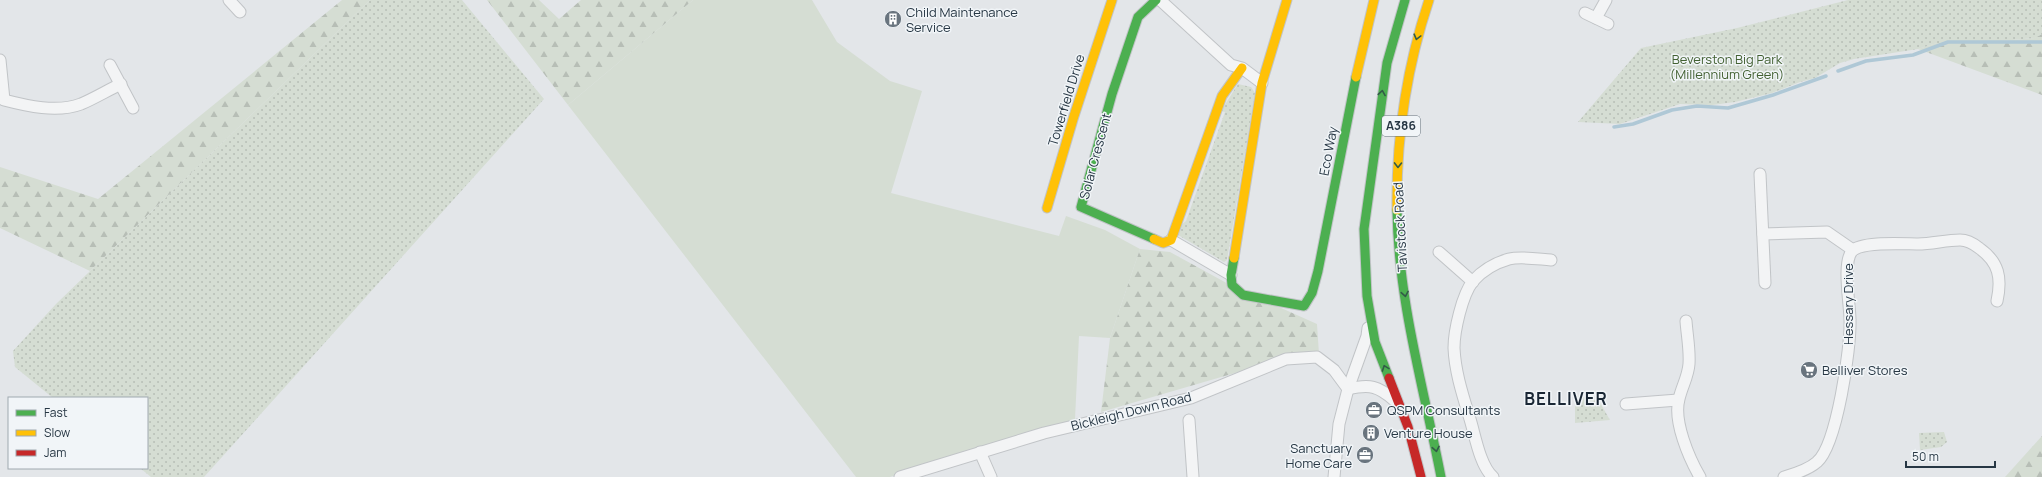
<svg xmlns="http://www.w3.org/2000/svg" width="2042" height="477" font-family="Manrope,sans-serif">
  <defs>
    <pattern id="forest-firs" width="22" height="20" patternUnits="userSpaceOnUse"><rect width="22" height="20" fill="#d5ddd3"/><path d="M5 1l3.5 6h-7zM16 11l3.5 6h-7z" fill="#b7beb6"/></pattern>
    <pattern id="park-dots" width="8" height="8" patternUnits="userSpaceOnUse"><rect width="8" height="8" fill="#d5ddd3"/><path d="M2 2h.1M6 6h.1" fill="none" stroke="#b7beb6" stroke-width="1.8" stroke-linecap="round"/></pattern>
  </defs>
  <rect width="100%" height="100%" fill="#e3e6e9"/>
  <polygon fill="#d5ddd3" points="693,0 812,0 837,42 890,81 922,91 891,193 1059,236 1066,216 1105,230 1140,249 1110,338 1079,336 1075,419 890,477 856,477 568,105"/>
  <g fill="url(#forest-firs)">
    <polygon points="342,0 370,0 90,271 0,228 0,167 98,199"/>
    <polygon points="487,0 539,0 559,19 581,0 693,0 568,105"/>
    <polygon points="2042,34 2042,95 1918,49 1937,43 1980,43 2034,38"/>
    <polygon points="1140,249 1170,252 1232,286 1317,324 1319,354 1300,354 1101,412 1110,338"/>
    <polygon points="2042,436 2042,477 2005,477"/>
  </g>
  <g fill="url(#park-dots)">
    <polygon points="370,0 462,0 544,99 204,477 151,477 140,468 147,468 147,398 53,398 15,367 13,351 56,304"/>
    <polygon points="1848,0 2042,0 2042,34 2035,38 1980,43 1937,43 1918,49 1854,59 1840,63 1815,78 1800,82 1772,93 1735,102 1712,105 1680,104 1620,124 1578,122 1641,48 1737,28"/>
    <polygon points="1238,84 1251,87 1255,93 1227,260 1224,262 1178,235 1181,225 1186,221 1225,112 1221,111"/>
    <polygon points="1575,395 1599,401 1610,420 1575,423"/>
    <polygon points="1944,432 1947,442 1941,447 1920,450 1919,433"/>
  </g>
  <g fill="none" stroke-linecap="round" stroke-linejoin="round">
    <g stroke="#afc8d6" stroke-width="3.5">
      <polyline points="1838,71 1866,61 1913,55 1948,42 2042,42"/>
      <polyline points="1614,127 1633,124 1672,110 1697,106 1728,108 1773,95 1826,76"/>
    </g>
    <defs>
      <g id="street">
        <polyline points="229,0 240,12"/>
        <polyline points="1160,0 1231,65 1242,68 1262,83"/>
        <polyline points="1585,13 1608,24"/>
        <polyline points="1596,18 1606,0"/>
        <path d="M0,60l4,40c23,6 53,13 77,4 14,-6 27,-14 40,-20"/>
        <polyline points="110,65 133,108"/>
        <polyline points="1760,174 1765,283"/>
        <polyline points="1763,234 1827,232 1853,250"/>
        <polyline points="1171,240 1231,275"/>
        <polyline points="1439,252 1473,282"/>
        <path d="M1686,321c1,14 4,29 3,43 -1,13 -7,22 -10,35 -6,22 10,59 21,78"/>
        <path d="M1348,389c22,-5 30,-3 46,11"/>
        <polyline points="1626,404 1678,400"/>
        <polyline points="1189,420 1193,477"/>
        <polyline points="980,452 991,477"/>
        <polyline points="900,477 1044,433 1191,398 1286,359 1317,357 1334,370 1348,389"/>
        <polyline points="1334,477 1339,424 1348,389 1367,336 1368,328"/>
        <path d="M1493,477c-13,-11 -18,-42 -23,-58 -7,-23 -15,-47 -16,-71 0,-17 8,-53 19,-67 9,-10 22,-18 36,-22 12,-3 29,0 42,1"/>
        <path d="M1784,477c10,-3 24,-7 33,-15 20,-17 34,-115 33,-142 0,-16 -8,-57 2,-69 10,-10 52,-7 66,-7 14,0 28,-4 42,-4 7,0 14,4 19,8 20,14 23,30 18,53"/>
      </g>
      <g id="fast">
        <path d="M1397,210c1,90 27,179 44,267"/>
        <polyline points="1154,239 1081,207 1112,94 1138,17 1156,0"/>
        <polyline points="1234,258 1231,275 1232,285 1243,295 1304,306 1312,293 1318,271 1356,77"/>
        <polyline points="1389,378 1375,342 1367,296 1364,229 1387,63 1405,0"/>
      </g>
      <g id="slow">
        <polyline points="1356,77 1374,0"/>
        <polyline points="1047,208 1074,116 1112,0"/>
        <path d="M1397,210c-1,-73 9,-141 32,-210"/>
        <polyline points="1154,239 1163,243 1171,240 1222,96 1242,68"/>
        <polyline points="1234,258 1262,83 1287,0"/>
      </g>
      <polyline id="jam" points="1389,378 1408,427 1421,477"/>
    </defs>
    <use href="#street" stroke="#c1c4c7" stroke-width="13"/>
    <use href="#fast" stroke="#c1c4c7" stroke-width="11"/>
    <use href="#slow" stroke="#c1c4c7" stroke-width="11"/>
    <use href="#jam" stroke="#c1c4c7" stroke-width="11"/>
    <use href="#street" stroke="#f3f4f5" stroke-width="11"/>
    <use href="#fast" stroke="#4caf50" stroke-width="9"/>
    <use href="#slow" stroke="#ffc107" stroke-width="9"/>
    <use href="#jam" stroke="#c62828" stroke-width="9"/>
  </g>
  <defs><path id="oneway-chevron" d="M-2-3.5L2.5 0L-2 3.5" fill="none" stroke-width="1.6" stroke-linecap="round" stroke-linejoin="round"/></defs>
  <g stroke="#325b48">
    <use href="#oneway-chevron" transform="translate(1417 37) rotate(105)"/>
    <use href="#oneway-chevron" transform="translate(1382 93) rotate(-81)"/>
    <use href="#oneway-chevron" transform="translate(1398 165) rotate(91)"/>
    <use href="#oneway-chevron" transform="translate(1405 294) rotate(80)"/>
    <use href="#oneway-chevron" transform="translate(1385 368) rotate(-110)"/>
    <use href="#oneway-chevron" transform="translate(1436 449) rotate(79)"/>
  </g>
  <defs>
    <symbol id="building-disc" viewBox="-11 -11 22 22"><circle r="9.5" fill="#69747e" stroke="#f1f5f8"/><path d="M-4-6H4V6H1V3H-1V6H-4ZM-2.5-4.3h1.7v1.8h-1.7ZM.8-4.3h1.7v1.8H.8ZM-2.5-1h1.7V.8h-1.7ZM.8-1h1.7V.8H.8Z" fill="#fff"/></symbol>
    <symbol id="supermarket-disc" viewBox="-11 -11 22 22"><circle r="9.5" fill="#69747e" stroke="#f1f5f8"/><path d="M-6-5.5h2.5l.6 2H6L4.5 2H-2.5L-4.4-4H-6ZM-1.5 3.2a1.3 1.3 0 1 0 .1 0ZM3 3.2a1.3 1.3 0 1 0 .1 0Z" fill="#fff"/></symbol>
    <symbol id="office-disc" viewBox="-11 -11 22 22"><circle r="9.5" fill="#69747e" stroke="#f1f5f8"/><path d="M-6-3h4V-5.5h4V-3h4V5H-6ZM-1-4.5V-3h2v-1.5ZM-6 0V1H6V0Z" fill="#fff"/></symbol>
  </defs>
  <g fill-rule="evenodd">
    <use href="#building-disc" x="883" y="9" width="20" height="20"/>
    <use href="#supermarket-disc" x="1799" y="360" width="20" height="20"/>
    <use href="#office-disc" x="1364" y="400" width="20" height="20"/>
    <use href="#building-disc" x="1361" y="423" width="20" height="20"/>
    <use href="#office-disc" x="1355" y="445" width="20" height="20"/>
  </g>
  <g text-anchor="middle" stroke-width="3" stroke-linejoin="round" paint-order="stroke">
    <rect fill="#f1f5f8" stroke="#64707a" stroke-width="1" x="1382" y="116" width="38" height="20" rx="3"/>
    <g font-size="12" font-weight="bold" fill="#273744">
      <text x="1401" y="130">A386</text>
    </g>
    <g font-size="13" fill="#273744" stroke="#f1f5f8" text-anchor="start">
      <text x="906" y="17">Child Maintenance<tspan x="906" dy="15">Service</tspan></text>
      <text x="1822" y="375">Belliver Stores</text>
      <text x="1387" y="415">QSPM Consultants</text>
      <text x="1384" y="438">Venture House</text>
      <text x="1352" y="453" text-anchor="end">Sanctuary<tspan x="1352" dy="15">Home Care</tspan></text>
    </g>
    <g font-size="13" fill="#436133" stroke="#f1f5f8">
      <text x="1727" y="64">Beverston Big Park<tspan x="1727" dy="15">(Millennium Green)</tspan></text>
    </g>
    <g font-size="13" fill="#273744" stroke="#f1f5f8">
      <text transform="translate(1066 100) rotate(-73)" y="5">Towerfield Drive</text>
      <text transform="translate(1328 151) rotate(-79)" y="5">Eco Way</text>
      <text transform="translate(1095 156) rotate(-75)" y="5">Solar Crescent</text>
      <text transform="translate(1400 227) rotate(-93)" y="5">Tavistock Road</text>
      <text transform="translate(1848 304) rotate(-90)" y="5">Hessary Drive</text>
      <text transform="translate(1131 411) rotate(-14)" y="5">Bickleigh Down Road</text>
    </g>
    <g font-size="17" font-weight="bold" letter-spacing="1" fill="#1a2735" stroke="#f1f5f8">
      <text x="1566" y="405">BELLIVER</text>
    </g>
  </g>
  <rect x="8" y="397" width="140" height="72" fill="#f1f5f8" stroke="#a0a9b0"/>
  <rect x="16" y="410" width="20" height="6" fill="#4caf50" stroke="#a0a9b0"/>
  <text x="44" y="417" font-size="12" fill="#273744">Fast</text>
  <rect x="16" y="430" width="20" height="6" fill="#ffc107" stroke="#a0a9b0"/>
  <text x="44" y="437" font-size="12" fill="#273744">Slow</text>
  <rect x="16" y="450" width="20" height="6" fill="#c62828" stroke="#a0a9b0"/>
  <text x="44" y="457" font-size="12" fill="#273744">Jam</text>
  <path d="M1906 461v6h89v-6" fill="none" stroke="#273744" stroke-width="2"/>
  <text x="1912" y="461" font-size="12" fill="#273744" stroke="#f1f5f8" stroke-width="3" paint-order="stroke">50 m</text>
</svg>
